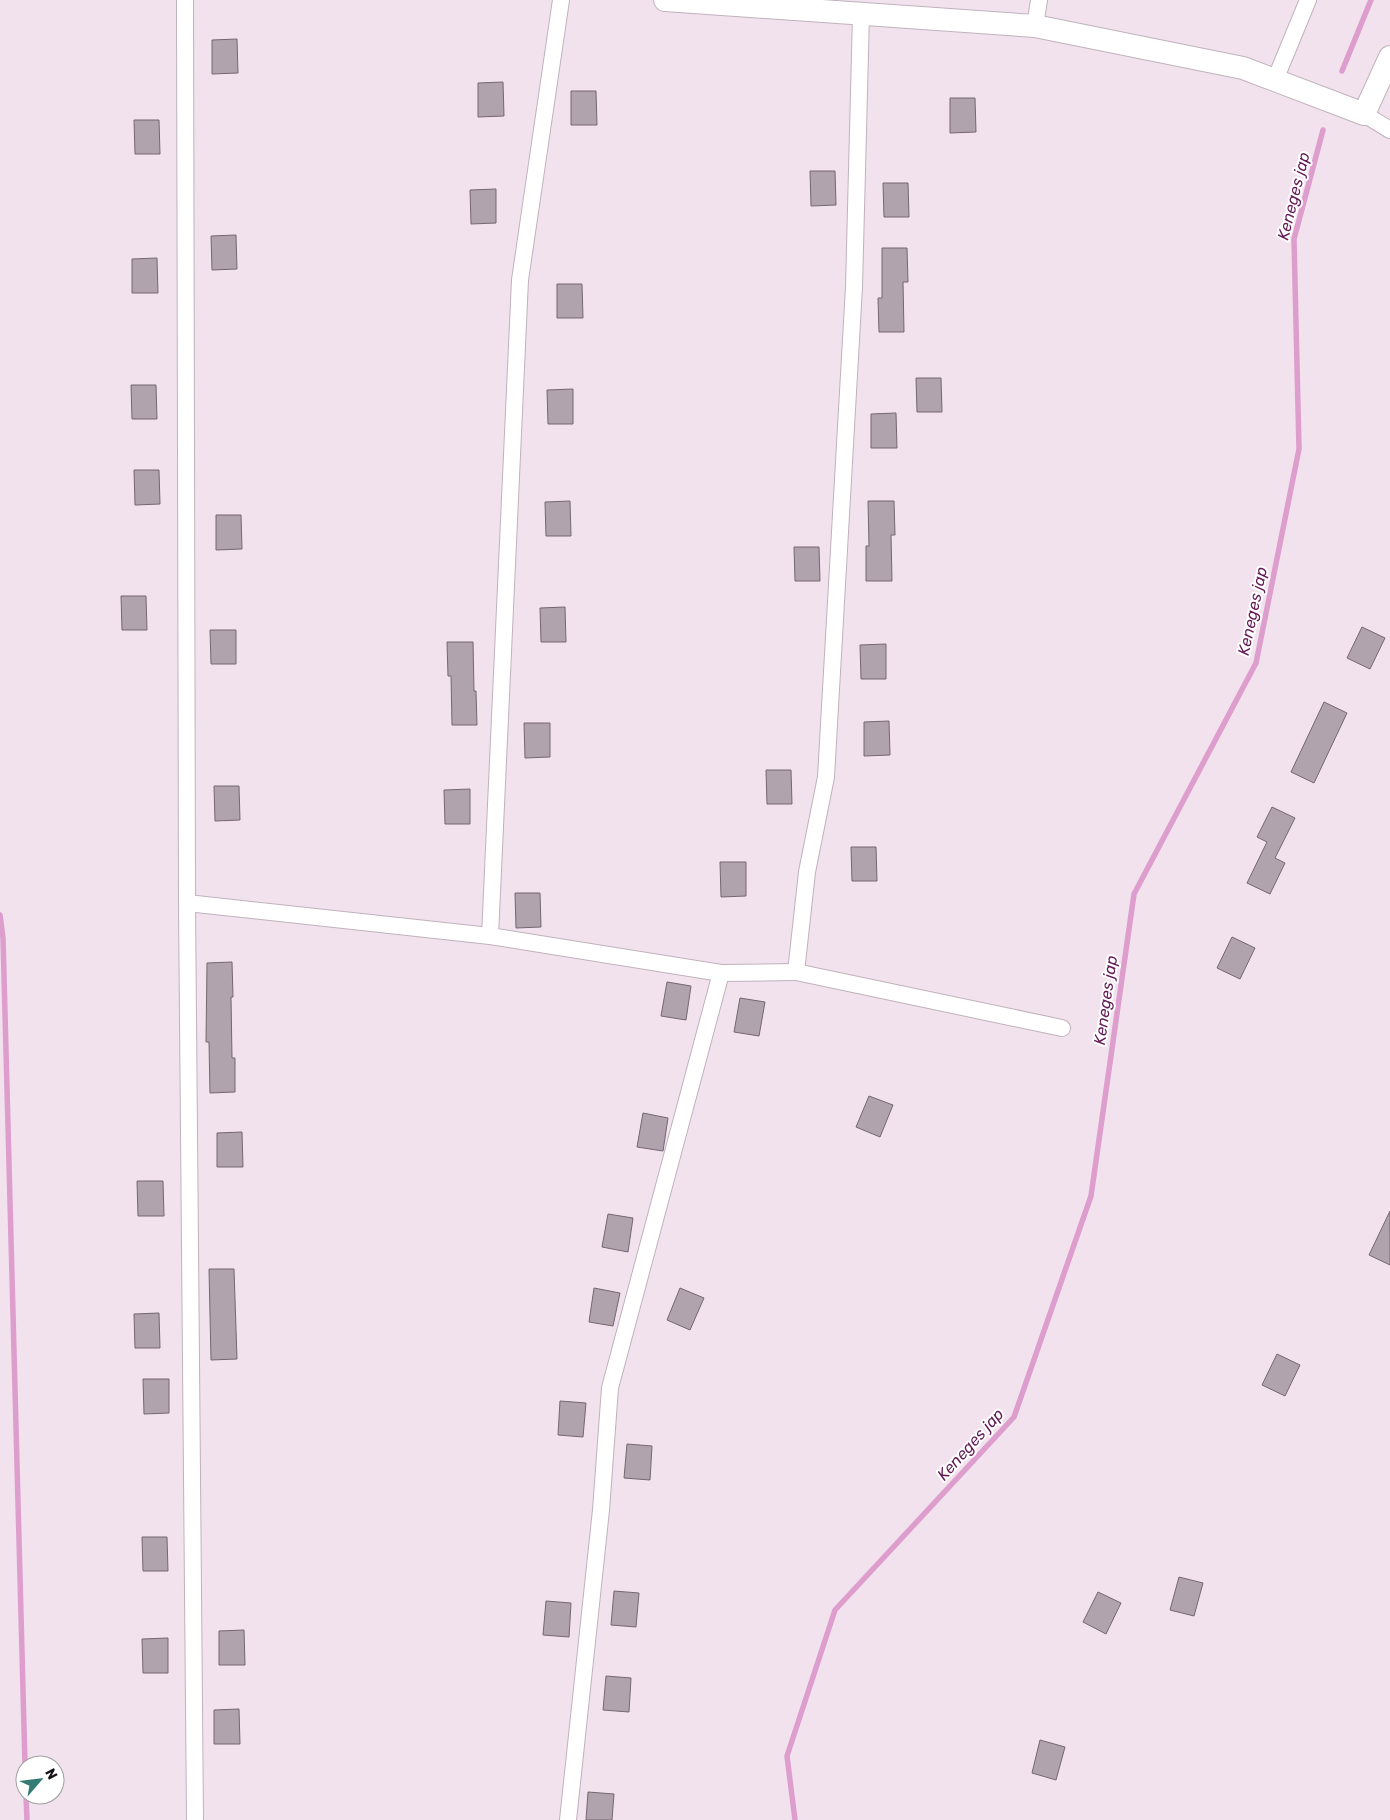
<svg xmlns="http://www.w3.org/2000/svg" width="1390" height="1820" font-family="Rubik,sans-serif">
  <rect width="100%" height="100%" fill="#f2e2ed"/>
  <g fill="none" stroke-linecap="round" stroke-linejoin="round">
    <g stroke="#dd9ecd" stroke-width="5.5">
      <polyline points="1342,71 1371,0"/>
      <polyline points="0,915 3,938 25,1765"/>
      <polyline points="26,1795 27,1820"/>
      <polyline points="795,1820 787,1756 835,1610 1014,1417 1091,1196 1134,894 1256,663 1299,449 1294,239 1323,130"/>
    </g>
  </g>
  <g fill="#b1a3ad" stroke="#746771">
    <polygon points="237,39 238,73 212,74 212,40"/>
    <polygon points="503,82 504,116 478,117 478,83"/>
    <polygon points="571,91 596,91 597,125 571,125"/>
    <polygon points="950,98 975,98 976,132 950,133"/>
    <polygon points="134,120 159,120 160,154 135,154"/>
    <polygon points="810,171 835,171 836,205 811,206"/>
    <polygon points="883,183 908,183 909,217 884,217"/>
    <polygon points="496,189 496,223 471,224 470,190"/>
    <polygon points="236,235 237,269 212,270 211,236"/>
    <polygon points="882,248 907,248 908,282 903,282 904,332 879,332 878,298 882,298"/>
    <polygon points="157,258 158,293 132,293 132,259"/>
    <polygon points="557,284 582,284 583,318 557,318"/>
    <polygon points="916,378 941,378 942,412 917,412"/>
    <polygon points="131,385 156,385 157,419 132,419"/>
    <polygon points="573,389 573,424 548,424 547,390"/>
    <polygon points="896,413 897,448 871,448 871,414"/>
    <polygon points="134,470 159,470 160,504 135,505"/>
    <polygon points="570,501 571,536 546,536 545,502"/>
    <polygon points="868,501 894,501 895,535 891,535 892,581 866,581 866,546 869,546"/>
    <polygon points="216,515 241,515 242,549 216,550"/>
    <polygon points="794,547 819,547 820,581 795,581"/>
    <polygon points="121,596 146,596 147,630 122,630"/>
    <polygon points="565,607 566,642 541,642 540,608"/>
    <polygon points="1362,627 1385,638 1370,669 1347,658"/>
    <polygon points="210,630 236,630 236,664 211,664"/>
    <polygon points="447,642 473,642 474,691 476,691 477,725 452,725 451,676 448,676"/>
    <polygon points="886,644 886,679 861,679 860,645"/>
    <polygon points="1324,702 1347,713 1314,783 1291,772"/>
    <polygon points="889,721 890,755 864,756 864,722"/>
    <polygon points="524,723 550,723 550,757 525,758"/>
    <polygon points="766,770 791,770 792,804 767,804"/>
    <polygon points="214,786 239,786 240,820 215,821"/>
    <polygon points="470,789 470,824 445,824 444,790"/>
    <polygon points="1272,807 1295,818 1275,858 1285,863 1270,894 1247,883 1267,842 1257,837"/>
    <polygon points="851,847 876,847 877,881 852,881"/>
    <polygon points="720,862 746,862 746,896 721,897"/>
    <polygon points="515,893 540,893 541,927 516,928"/>
    <polygon points="1232,937 1255,948 1240,979 1217,968"/>
    <polygon points="232,962 233,997 231,997 232,1058 235,1058 235,1092 210,1093 209,1042 206,1042 207,963"/>
    <polygon points="667,982 691,986 686,1020 661,1016"/>
    <polygon points="740,998 765,1002 759,1036 734,1032"/>
    <polygon points="869,1096 893,1105 880,1137 856,1127"/>
    <polygon points="643,1113 668,1118 663,1151 637,1147"/>
    <polygon points="242,1132 243,1167 217,1167 217,1133"/>
    <polygon points="137,1181 163,1181 164,1216 138,1216"/>
    <polygon points="1390,1211 1390,1265 1369,1255"/>
    <polygon points="608,1214 633,1218 628,1252 602,1247"/>
    <polygon points="209,1269 234,1269 237,1359 211,1360"/>
    <polygon points="594,1288 620,1293 613,1326 589,1322"/>
    <polygon points="680,1288 704,1298 690,1330 667,1320"/>
    <polygon points="159,1313 160,1348 135,1348 134,1314"/>
    <polygon points="1277,1354 1300,1365 1285,1396 1262,1385"/>
    <polygon points="143,1379 169,1379 169,1413 144,1414"/>
    <polygon points="560,1401 586,1403 583,1437 558,1435"/>
    <polygon points="627,1444 652,1446 650,1480 624,1478"/>
    <polygon points="142,1537 167,1537 168,1571 143,1571"/>
    <polygon points="1179,1577 1203,1583 1194,1616 1170,1610"/>
    <polygon points="614,1591 639,1593 636,1627 611,1625"/>
    <polygon points="1098,1592 1121,1603 1106,1634 1083,1622"/>
    <polygon points="546,1601 571,1603 569,1637 543,1635"/>
    <polygon points="244,1630 245,1665 219,1665 219,1631"/>
    <polygon points="168,1638 168,1673 143,1673 142,1639"/>
    <polygon points="606,1676 631,1678 629,1712 603,1710"/>
    <polygon points="239,1709 240,1744 214,1744 214,1710"/>
    <polygon points="1040,1740 1065,1747 1056,1780 1032,1773"/>
    <polygon points="588,1792 614,1794 612,1820 586,1820"/>
  </g>
  <g fill="none" stroke-linecap="round" stroke-linejoin="round">
    <defs>
      <g id="street">
        <polyline points="185,0 187,903 195,1820"/>
        <polyline points="861,14 854,287 826,777 807,872 796,972 1062,1028"/>
        <polyline points="1035,26 1039,0"/>
        <polyline points="1275,80 1308,0"/>
        <polyline points="1364,114 1390,130"/>
        <polyline points="187,903 490,936 721,973 796,972"/>
        <polyline points="490,936 520,280 561,0"/>
        <polyline points="568,1820 601,1510 610,1388 721,973"/>
      </g>
      <polyline id="secondary" points="665,0 1035,26 1243,68 1364,114 1390,57"/>
    </defs>
    <use href="#street" stroke="#c0b2bc" stroke-width="18"/>
    <use href="#secondary" stroke="#c0b2bc" stroke-width="24"/>
    <use href="#street" stroke="#fff" stroke-width="16"/>
    <use href="#secondary" stroke="#fff" stroke-width="22"/>
  </g>
  <g text-anchor="middle" stroke-width="4" stroke-linejoin="round" paint-order="stroke">
    <g font-size="16" font-style="italic" fill="#631a56" stroke="#fff">
      <text transform="translate(1293 196) rotate(-76)" y="6">Keneges jap</text>
      <text transform="translate(1252 611) rotate(-78)" y="6">Keneges jap</text>
      <text transform="translate(1105 1000) rotate(-82)" y="6">Keneges jap</text>
      <text transform="translate(970 1444) rotate(-48)" y="6">Keneges jap</text>
    </g>
  </g>
  <g transform="translate(40 1780) rotate(62)"><circle r="24" fill="#ffffff" stroke="#a19fa1"/>
  <path d="M0-4L9 19L0 12L-9 19Z" fill="#347b74"/>
  <text y="-8" font-size="14" font-weight="bold" text-anchor="middle" fill="#151014">N</text>
  </g>
</svg>
